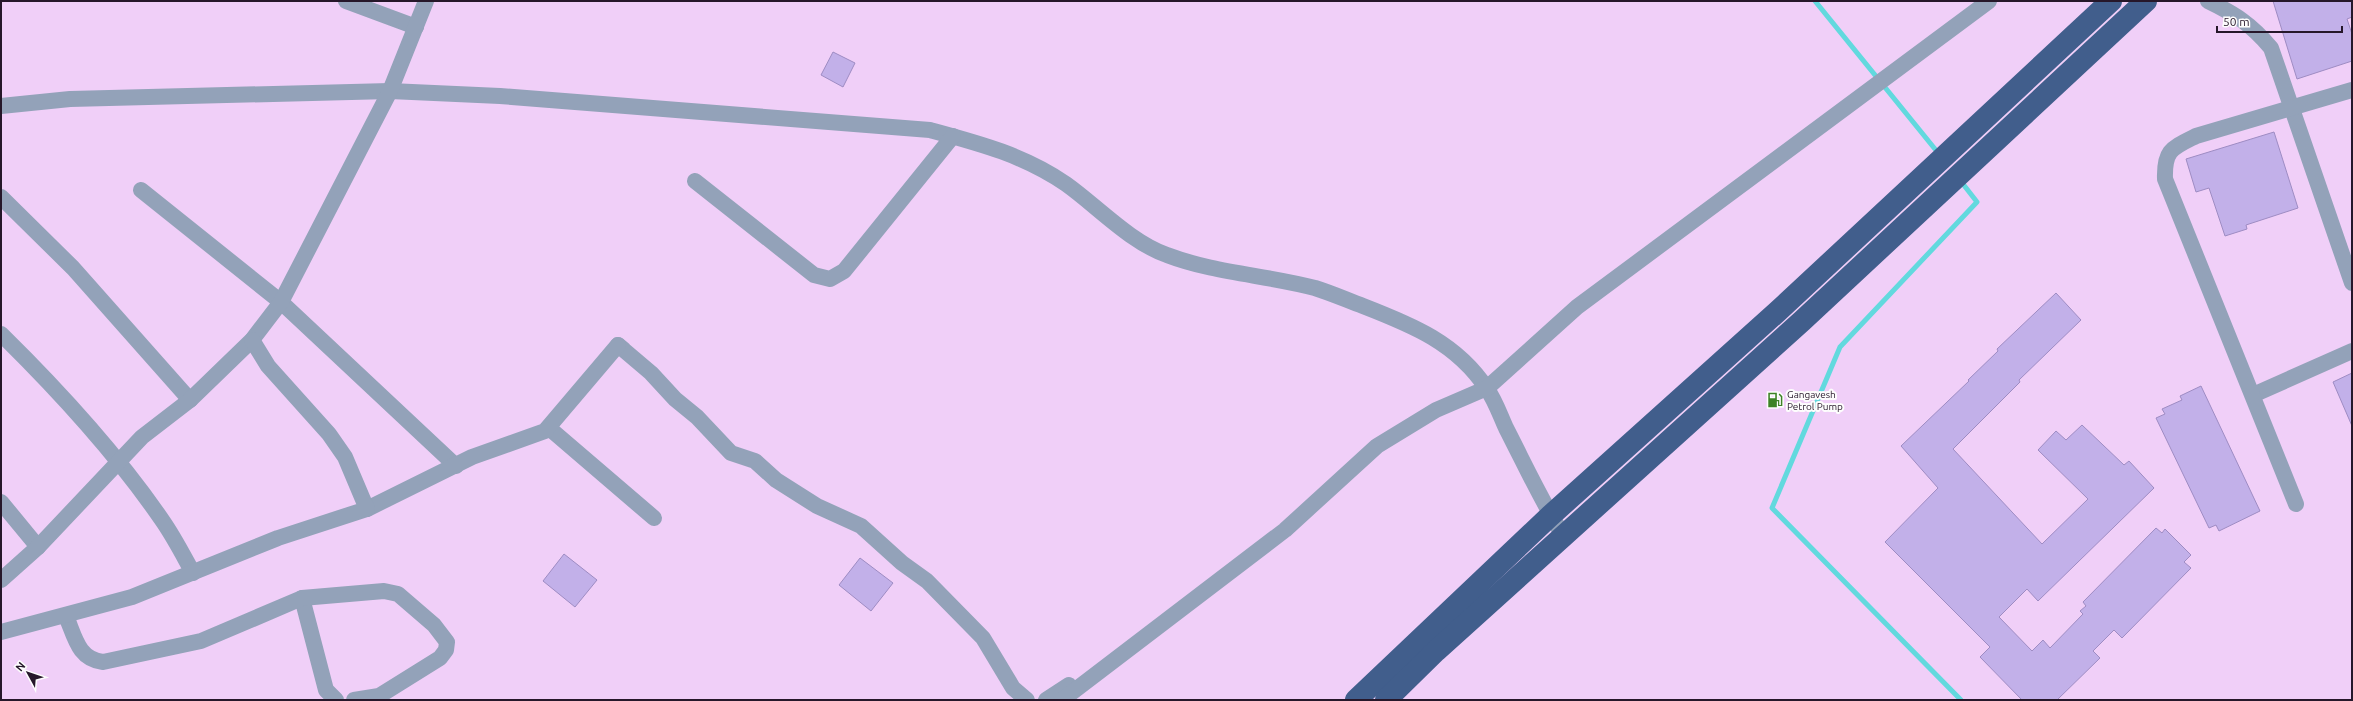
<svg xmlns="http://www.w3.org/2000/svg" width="2353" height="701" font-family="Ubuntu,sans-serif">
  <rect width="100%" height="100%" fill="#f0cff8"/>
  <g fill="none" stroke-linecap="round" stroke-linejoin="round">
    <g stroke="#62d9de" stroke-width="5">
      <polyline points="1815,1 1939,154"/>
      <polyline points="1961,700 1772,508 1840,347 1977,202 1963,184"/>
    </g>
  </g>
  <g fill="#c2b0e9" stroke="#9e8cc3">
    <polygon points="2273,1 2352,1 2352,17 2347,19 2352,34 2352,61 2297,79"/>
    <polygon points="833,52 855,63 843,87 821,75"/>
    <polygon points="2274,132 2298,208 2246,225 2247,229 2225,236 2209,188 2196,192 2186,159"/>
    <polygon points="2056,293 2081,320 2019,380 2020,382 1953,449 2042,544 2088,499 2038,450 2056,431 2066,440 2082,425 2124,465 2129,461 2154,488 2038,601 2027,589 1999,617 2032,651 2043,640 2050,648 2083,614 2080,611 2086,606 2083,602 2156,528 2162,533 2165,529 2191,555 2184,562 2191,568 2122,638 2114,630 2093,651 2100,658 2057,700 2022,700 1980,657 1990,647 1885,542 1938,488 1901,446 1969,381 1968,380 1998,351 1997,349"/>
    <polygon points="2352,373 2352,426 2333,382"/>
    <polygon points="2201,386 2260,511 2219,531 2216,525 2209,528 2156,418 2165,414 2162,409 2182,400 2180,396"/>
    <polygon points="564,554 597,580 575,607 543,581"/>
    <polygon points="860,558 893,583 871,611 839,585"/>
  </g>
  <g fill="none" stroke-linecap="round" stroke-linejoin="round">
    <g stroke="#93a2b9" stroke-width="16">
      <polyline points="346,1 416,27"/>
      <path d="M2208,1c27,13 43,23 63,47l81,235"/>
      <path d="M1,106l69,-7 320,-8 110,5 430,34c48,13 94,25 136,54 31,22 64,58 101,71 47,18 99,20 148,33 16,5 32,12 48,18 49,19 94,37 124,83 8,11 13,26 19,39 19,37 36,74 58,109"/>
      <polyline points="695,181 814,275 830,279 844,271 953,136"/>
      <polyline points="141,190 281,302 456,466"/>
      <polyline points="1,197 73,268 190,400"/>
      <path d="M1,334c58,57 115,119 161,186 12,17 21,35 31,53"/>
      <polyline points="624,350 618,345 651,373 675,399 697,417 731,453 755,461 776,480 817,506 861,526 902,563 927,581 983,638 1013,688 1027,700"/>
      <polyline points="2253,395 2352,351"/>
      <polyline points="549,428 654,518"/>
      <polyline points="1,502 38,547"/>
      <path d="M2296,504l-131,-325c-1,-29 7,-31 31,-43l156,-46"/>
      <polyline points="367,509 472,457 545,431 618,345"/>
      <polyline points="1,580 38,547 142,437 190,400 252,340 281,302 390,91 426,1"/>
      <polyline points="302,598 326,690 336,700"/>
      <path d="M66,616c9,21 12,43 37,46l98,-21 101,-43 82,-7 14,3 36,31 13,17 -1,8 -6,8 -61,38 -25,4"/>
      <polyline points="1,632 132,597 278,538 367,509 345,457 329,434 268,366 252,340"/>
      <polyline points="1046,700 1069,685"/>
      <polyline points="1062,700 1285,530 1377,446 1436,410 1487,388 1577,307 1989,1"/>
    </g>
    <g stroke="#415e8c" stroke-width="22">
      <polyline points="1356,700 1550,516 1777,312 2111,1"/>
      <polyline points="1386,700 1436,651 1802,321 2146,1"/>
    </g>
  </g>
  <defs>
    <symbol id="fuel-bare" viewBox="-9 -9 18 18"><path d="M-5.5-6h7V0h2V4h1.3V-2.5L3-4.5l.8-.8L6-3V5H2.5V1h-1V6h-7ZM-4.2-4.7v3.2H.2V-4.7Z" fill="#3d8226" stroke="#fdfdfd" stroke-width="2.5" paint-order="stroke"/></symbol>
  </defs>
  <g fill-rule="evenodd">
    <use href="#fuel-bare" x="1764" y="389" width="22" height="22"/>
  </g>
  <g text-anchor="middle" stroke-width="4" stroke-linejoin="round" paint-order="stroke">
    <g font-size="10" fill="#26172a" stroke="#fdfdfd" text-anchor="start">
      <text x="1787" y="398">Gangavesh<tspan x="1787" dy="12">Petrol Pump</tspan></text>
    </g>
  </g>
  <rect width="2353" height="701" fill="none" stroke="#26172a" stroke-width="4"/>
  <g transform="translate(28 673) rotate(310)" stroke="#fdfdfd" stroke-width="3" paint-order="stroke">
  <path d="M0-3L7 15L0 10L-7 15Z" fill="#26172a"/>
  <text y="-6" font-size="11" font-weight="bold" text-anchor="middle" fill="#26172a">N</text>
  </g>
  <path d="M2217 26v6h125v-6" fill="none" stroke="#26172a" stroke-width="2"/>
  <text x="2223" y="26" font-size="12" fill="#26172a" stroke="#fdfdfd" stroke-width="3" paint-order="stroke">50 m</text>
</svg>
